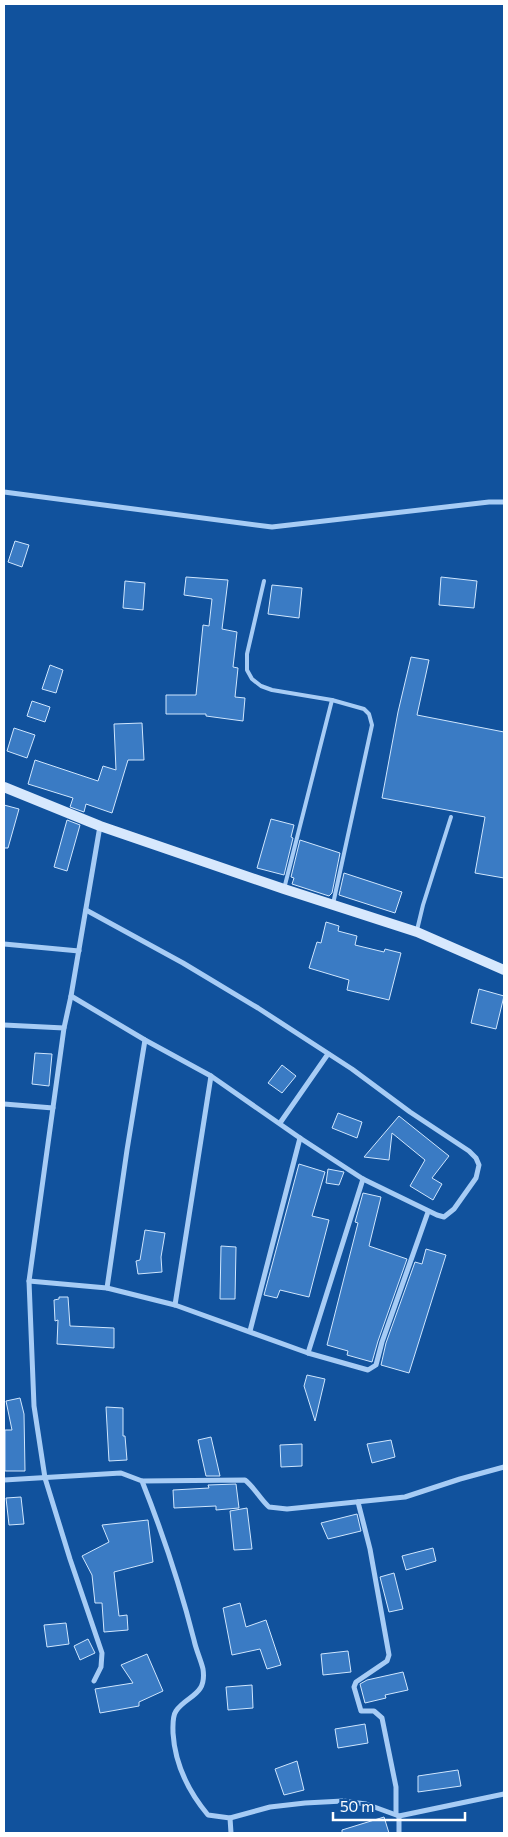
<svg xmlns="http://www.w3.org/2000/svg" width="508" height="1837" font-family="Commissioner,sans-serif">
  <rect width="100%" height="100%" fill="#11529d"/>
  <g fill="#3a7bc4" stroke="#cfe6fe">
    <polygon points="15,541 29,545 22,567 8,562"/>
    <polygon points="186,577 228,580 222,629 237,632 233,667 238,668 235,697 245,698 243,721 206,716 206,714 166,714 166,695 196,695 203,625 209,626 212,599 184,595"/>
    <polygon points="441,577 477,581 474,608 439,605"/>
    <polygon points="125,581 145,583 143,610 123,608"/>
    <polygon points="272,585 302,588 299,618 268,614"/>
    <polygon points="411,657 429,660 417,715 504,732 504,878 475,873 485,817 382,798 398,712"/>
    <polygon points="50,665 63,670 56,693 42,689"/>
    <polygon points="32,701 50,707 45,722 27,716"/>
    <polygon points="142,723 144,760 128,760 112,813 86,804 84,812 70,807 73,798 28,784 35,760 98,781 103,766 116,770 114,724"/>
    <polygon points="14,728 35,735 27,758 7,751"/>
    <polygon points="4,805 19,809 8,848 4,848"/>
    <polygon points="271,819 294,825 291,837 293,838 284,875 257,868"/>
    <polygon points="67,820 80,825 67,871 54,867"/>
    <polygon points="300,840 340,853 332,893 329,896 292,884 294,878 291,877"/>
    <polygon points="344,873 402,892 395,913 339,895"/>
    <polygon points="326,922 339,926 338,931 357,936 355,945 384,952 385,949 401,953 389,1000 347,990 349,980 309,968 317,942 321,943"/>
    <polygon points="479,989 504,996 496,1029 471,1023"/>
    <polygon points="35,1053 52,1054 49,1086 32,1084"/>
    <polygon points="282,1065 296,1076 282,1093 268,1083"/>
    <polygon points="338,1113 362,1122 357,1138 332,1128"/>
    <polygon points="399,1116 449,1156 432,1178 442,1184 433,1200 410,1186 425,1160 392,1133 389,1160 364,1157"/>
    <polygon points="299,1164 325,1172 312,1216 329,1220 309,1297 280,1290 277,1298 264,1295"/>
    <polygon points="328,1169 344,1172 339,1185 326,1183"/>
    <polygon points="363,1193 381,1197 369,1246 407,1259 378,1341 372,1362 347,1355 348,1351 327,1345 358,1223 355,1222"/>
    <polygon points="145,1230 165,1233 161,1257 162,1272 138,1274 136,1261 140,1260"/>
    <polygon points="221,1246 236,1247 235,1299 220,1299"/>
    <polygon points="426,1249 446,1255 409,1373 381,1365 386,1343 415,1262 422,1264"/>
    <polygon points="59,1297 68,1297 70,1326 114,1328 114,1348 57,1344 58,1320 55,1321 54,1300 59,1299"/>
    <polygon points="307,1375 325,1379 315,1421 304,1386"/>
    <polygon points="20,1398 24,1414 25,1471 5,1471 5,1430 12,1430 6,1401"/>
    <polygon points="106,1407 123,1408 123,1436 125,1436 127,1460 109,1461"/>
    <polygon points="211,1437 220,1476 206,1476 198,1440"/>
    <polygon points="391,1440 395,1457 372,1463 367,1444"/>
    <polygon points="302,1444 302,1466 281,1467 280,1445"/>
    <polygon points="236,1484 239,1508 216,1510 216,1506 174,1508 173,1490 209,1488 208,1485"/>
    <polygon points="21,1497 24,1524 9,1525 6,1498"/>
    <polygon points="247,1508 252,1549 234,1550 230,1511"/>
    <polygon points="357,1514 361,1531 328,1539 321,1523"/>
    <polygon points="148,1520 153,1562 114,1572 119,1616 127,1615 128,1630 104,1632 102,1603 95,1603 92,1575 82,1556 109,1542 102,1525"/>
    <polygon points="433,1548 436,1561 406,1570 402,1556"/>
    <polygon points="394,1573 403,1609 389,1612 380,1577"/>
    <polygon points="240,1603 246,1627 266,1620 281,1665 267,1669 260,1649 232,1655 223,1608"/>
    <polygon points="66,1623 69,1644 47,1647 44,1625"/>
    <polygon points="88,1639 95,1653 80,1660 74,1646"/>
    <polygon points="348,1651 351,1672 323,1675 321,1654"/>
    <polygon points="147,1654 163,1691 139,1702 139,1706 100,1713 95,1689 133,1683 121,1665"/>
    <polygon points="403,1672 408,1690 385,1695 386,1698 365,1703 360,1684 367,1680"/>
    <polygon points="252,1685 253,1708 228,1710 226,1687"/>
    <polygon points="365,1724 368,1743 338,1748 335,1729"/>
    <polygon points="297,1761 304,1790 284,1795 275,1769"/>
    <polygon points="458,1770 461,1786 418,1792 418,1776"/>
    <polygon points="384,1817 389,1833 342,1833 342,1830"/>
  </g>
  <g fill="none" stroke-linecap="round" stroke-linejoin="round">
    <g stroke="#a7ccf5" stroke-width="4">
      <polyline points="264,581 247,654 247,670 252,679 261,686 272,690 332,700 364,709 369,714 372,725 333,904"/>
      <polyline points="284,889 332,700"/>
      <polyline points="417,930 423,905 451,817"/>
    </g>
    <g stroke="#a7ccf5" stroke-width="5">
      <polyline points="4,492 272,527 489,502 504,502"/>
      <polyline points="4,944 79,951"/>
      <polyline points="71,996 145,1040 211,1076 300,1138 363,1179 437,1215 444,1217 454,1209 476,1178 479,1165 476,1158 469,1151 410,1112 352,1069 258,1008 183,963 86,910"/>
      <polyline points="4,1025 64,1028"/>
      <polyline points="4,1104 53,1108"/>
      <polyline points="280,1123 328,1054"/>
      <polyline points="29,1281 107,1288 175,1305 308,1353 368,1370 376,1365 382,1342 428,1212"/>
      <polyline points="107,1288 127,1150 145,1040"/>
      <polyline points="175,1305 211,1076"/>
      <polyline points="250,1331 300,1138"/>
      <polyline points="308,1353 363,1179"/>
      <path d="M4,1480l117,-7 21,8c21,53 38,104 52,159 2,10 7,20 9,29 4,27 -16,26 -27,42 -4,6 -3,15 -3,22 2,32 15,58 35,82l22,3 1,15"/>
      <path d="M142,1481l103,-1c10,8 15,19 24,27l18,2 118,-12 55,-18 44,-12"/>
      <polyline points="358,1502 370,1549 389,1655 387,1661 356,1682 354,1687 361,1711 374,1711 382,1718 396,1787 396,1814"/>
      <polyline points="94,1681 101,1667 102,1653 70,1559 45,1478 34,1406 29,1281 64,1028 71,996 100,826"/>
      <polyline points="230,1818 270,1807 305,1803 343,1801 366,1804 399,1816 504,1794"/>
      <polyline points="399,1833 399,1816"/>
    </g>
    <polyline stroke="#d7e8fd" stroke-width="10" points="4,787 100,826 284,889 417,932 504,970"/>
  </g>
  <rect width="508" height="1837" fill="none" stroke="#ffffff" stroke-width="10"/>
  <path d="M333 1812v8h132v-8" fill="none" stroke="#ffffff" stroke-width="2.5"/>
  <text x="340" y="1812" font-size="15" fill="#ffffff" stroke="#11529d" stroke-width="4" paint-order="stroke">50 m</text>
</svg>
